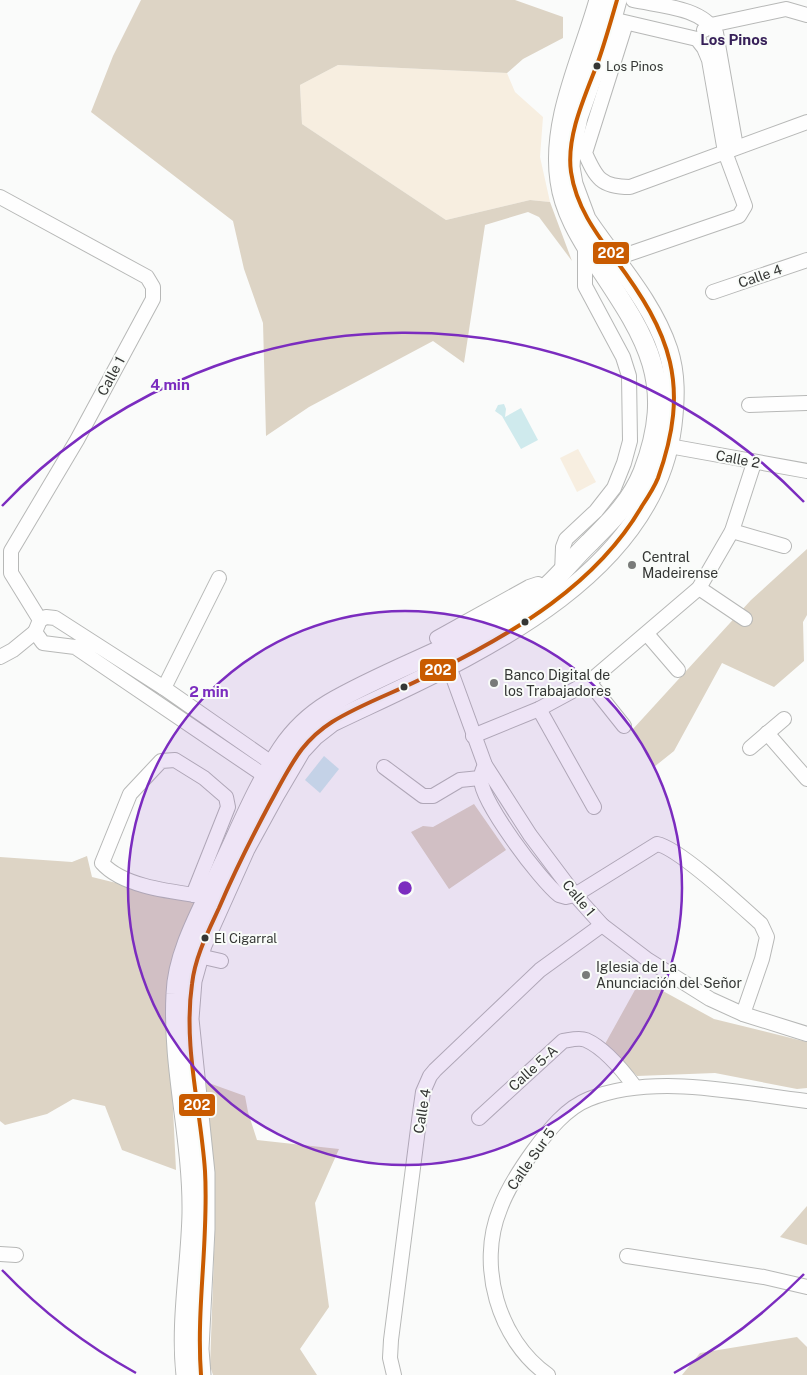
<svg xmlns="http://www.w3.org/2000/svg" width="807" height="1375" font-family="'Public Sans',sans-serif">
  <rect width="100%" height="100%" fill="#fafbfa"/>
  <g fill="#f7eee0">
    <polygon points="338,65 507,73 515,92 543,117 540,157 550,202 530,200 446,220 302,124 300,85"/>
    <polygon points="578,449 596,482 577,492 560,458"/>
  </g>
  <g fill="#ddd4c5">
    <polygon points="141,0 515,0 563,17 563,38 523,59 507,73 338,65 300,85 302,124 446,220 530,200 550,202 572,261 539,217 528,212 485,225 464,363 433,341 309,407 266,436 263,323 244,269 233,221 91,112 113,56"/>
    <polygon points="807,549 807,615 803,622 804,661 774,687 722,663 674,751 654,767 633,729 751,600"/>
    <polygon points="474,804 506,850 449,889 411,832 423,826 433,827"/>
    <polygon points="87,856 92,877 198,903 174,961 167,986 176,1170 122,1150 105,1106 73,1099 47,1114 5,1125 0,1121 0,857 72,862"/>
    <polygon points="641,979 714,1019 807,1042 807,1088 797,1089 715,1073 637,1076 605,1044"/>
    <polygon points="206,1082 245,1096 248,1112 257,1140 339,1149 315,1203 329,1307 300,1349 317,1375 213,1375 210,1366 215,1227"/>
    <polygon points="807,1206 807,1245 780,1237"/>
    <polygon points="797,1337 807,1347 807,1375 682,1375 700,1353"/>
  </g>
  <g fill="#cfeaed">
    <polygon points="504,404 506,409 505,417 521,408 538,440 521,449 502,416 495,411 498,405"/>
    <polygon points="324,756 339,769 320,793 305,780"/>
  </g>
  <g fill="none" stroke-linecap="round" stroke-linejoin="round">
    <defs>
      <g id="minor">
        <path d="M633,0c27,6 69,7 83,33l20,114"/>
        <polyline points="603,17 697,39 704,48 709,60 725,152 745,206 739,216 614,259"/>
        <path d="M626,23l-41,130c11,25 16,34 45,34l177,-65"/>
        <polyline points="704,30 711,25 786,9 807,15"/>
        <polyline points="0,197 147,277 153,287 153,299 77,440 11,551 11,573 40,620"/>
        <polyline points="713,292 807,260"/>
        <polyline points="749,405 807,403"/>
        <polyline points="658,444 807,471"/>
        <polyline points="732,531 784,546"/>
        <polyline points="562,573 563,547 566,539 596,511 614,488 624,463 630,441 629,376 623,357 585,286 585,246"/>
        <polyline points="699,588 745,619"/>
        <polygon points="46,617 55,618 164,688 273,764 284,779 265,776 75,647 43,643 35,632 40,620"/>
        <polyline points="647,634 678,670"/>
        <polyline points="437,638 529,587 538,584 545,588"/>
        <polyline points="0,657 13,650 35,632"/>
        <polyline points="446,658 485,765 530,835 575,895 602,925 648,960 710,999 743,1014 807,1034"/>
        <polyline points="589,682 624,726"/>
        <polyline points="164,688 219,578"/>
        <polyline points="539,709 594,807"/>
        <polyline points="767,733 807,779"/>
        <polyline points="473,736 539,709 589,682 699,588 732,531 754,463"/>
        <polyline points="750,748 784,719"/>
        <path d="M485,765c-2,4 -5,10 -4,15 1,23 59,100 78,115l7,2 9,-2 82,-51c22,4 84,62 104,80l6,13 -5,22 -19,55"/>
        <polyline points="384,767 423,796 433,796 460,780 480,778"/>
        <path d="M193,895l35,-88 -2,-10 -22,-19 -29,-18 -14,1 -31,33 -28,69c22,25 74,29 107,34"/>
        <polyline points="199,956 221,961"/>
        <path d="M479,1118l84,-77c7,-1 16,-4 23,-1 18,8 38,32 49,47"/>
        <polyline points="0,1254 16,1255"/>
        <polyline points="627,1256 764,1277 807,1287"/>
        <polyline points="394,1375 390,1358 391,1340 420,1113 423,1092 430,1076 435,1070 540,970 602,925"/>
        <path d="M548,1375c-50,-35 -71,-110 -48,-166 8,-22 21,-41 34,-59 14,-19 32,-42 55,-51 66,-26 149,-6 218,2"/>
      </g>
      <g id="secondary">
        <path d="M186,1375c-6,-53 5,-109 6,-162 1,-74 -20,-146 -16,-219 1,-43 30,-91 47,-129 19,-40 35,-80 59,-116 12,-18 29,-34 47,-45 65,-38 140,-60 202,-104 23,-16 38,-38 58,-57 22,-22 42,-41 54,-71 35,-91 2,-136 -47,-210 -16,-25 -32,-51 -36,-81 -9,-61 23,-123 39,-181"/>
        <path d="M201,1375l-2,-26 6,-120v-56l-16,-154 3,-38 10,-36 43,-96 29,-53 27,-46 13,-14 18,-14c127,-61 321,-138 340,-297 3,-26 4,-50 -4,-75 -16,-49 -54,-89 -82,-131l-13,-35 -3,-17 1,-16 7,-34 30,-84 9,-33"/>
      </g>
    </defs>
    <use href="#minor" stroke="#b7b8b7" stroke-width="16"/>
    <use href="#secondary" stroke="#b7b8b7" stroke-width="21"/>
    <use href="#minor" stroke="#fefefe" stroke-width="14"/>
    <use href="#secondary" stroke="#fefefe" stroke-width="19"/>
    <defs>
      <path id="bus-1" d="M201,1375c-5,-68 8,-136 4,-204 -4,-61 -22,-125 -13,-187 3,-27 16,-52 27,-76 15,-35 32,-69 50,-103 10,-18 20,-39 33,-56 8,-10 19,-20 30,-27 32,-20 70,-32 103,-50 79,-39 162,-88 207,-166 6,-9 12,-18 16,-28 33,-93 13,-144 -43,-219 -20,-27 -39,-53 -44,-87 -5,-36 14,-76 27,-110 7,-20 13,-41 19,-62"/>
    </defs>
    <use href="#bus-1" stroke="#f9fcf9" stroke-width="8"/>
    <use href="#bus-1" stroke="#c95b00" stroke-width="4"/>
  </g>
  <circle cx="405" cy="888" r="277" fill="#7b2cbf" fill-opacity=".12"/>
  <g fill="none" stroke="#7b2cbf" stroke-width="2.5">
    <circle cx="405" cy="888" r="277"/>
    <path d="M804 1274A555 555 0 0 1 674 1373M136 1373A555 555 0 0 1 2 1270M2 506A555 555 0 0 1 804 502"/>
  </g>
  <g fill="#343634" stroke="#f9fcf9" stroke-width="2">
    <circle cx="597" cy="66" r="4.5"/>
    <circle cx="525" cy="622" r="4.5"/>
    <circle cx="404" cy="687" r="4.5"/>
    <circle cx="205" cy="938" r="4.5"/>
  </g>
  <g fill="#797b79" stroke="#f9fcf9" stroke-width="2">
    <circle cx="632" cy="565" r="5"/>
    <circle cx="494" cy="683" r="5"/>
    <circle cx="586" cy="975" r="5"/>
  </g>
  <g text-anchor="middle" stroke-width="4" stroke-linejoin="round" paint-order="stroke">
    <g font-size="13" fill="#343634" stroke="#f9fcf9" text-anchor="start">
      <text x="606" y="71">Los Pinos</text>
      <text x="214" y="943">El Cigarral</text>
    </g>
    <g font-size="14" fill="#343634" stroke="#f9fcf9">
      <text transform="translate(760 276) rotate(-19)" y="5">Calle 4</text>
      <text transform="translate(111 376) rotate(-62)" y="5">Calle 1</text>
      <text transform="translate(738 459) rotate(11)" y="5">Calle 2</text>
      <text transform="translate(579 898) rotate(50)" y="5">Calle 1</text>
      <text transform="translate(533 1068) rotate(-42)" y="5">Calle 5-A</text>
      <text transform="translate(422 1111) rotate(-80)" y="5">Calle 4</text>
      <text transform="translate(531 1159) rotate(-55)" y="5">Calle Sur 5</text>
    </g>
    <g font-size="14" fill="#343634" stroke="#f9fcf9" text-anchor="start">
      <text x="642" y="562">Central<tspan x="642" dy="16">Madeirense</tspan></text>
      <text x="504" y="680">Banco Digital de<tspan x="504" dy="16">los Trabajadores</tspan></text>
      <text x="596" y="972">Iglesia de La<tspan x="596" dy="16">Anunciación del Señor</tspan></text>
    </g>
    <g font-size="15" font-weight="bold" fill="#372059" stroke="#f9fcf9">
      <text x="734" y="45">Los Pinos</text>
    </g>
  </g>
  <circle cx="405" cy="888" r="8" fill="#7b2cbf" stroke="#f9fcf9" stroke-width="2.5"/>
  <g font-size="15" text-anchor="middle" font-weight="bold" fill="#7b2cbf" stroke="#f9fcf9" stroke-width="4" stroke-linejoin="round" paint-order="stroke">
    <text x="170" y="390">4 min</text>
    <text x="209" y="697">2 min</text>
  </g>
  <g stroke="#f9fcf9" stroke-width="2">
    <rect x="592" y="241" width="38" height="24" rx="5" fill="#c95b00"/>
    <rect x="419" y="658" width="38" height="24" rx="5" fill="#c95b00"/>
    <rect x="178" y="1093" width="38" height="24" rx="5" fill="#c95b00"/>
  </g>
  <g font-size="14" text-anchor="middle" font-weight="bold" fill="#fff">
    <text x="611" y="258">202</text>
    <text x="438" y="675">202</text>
    <text x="197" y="1110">202</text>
  </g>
</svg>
